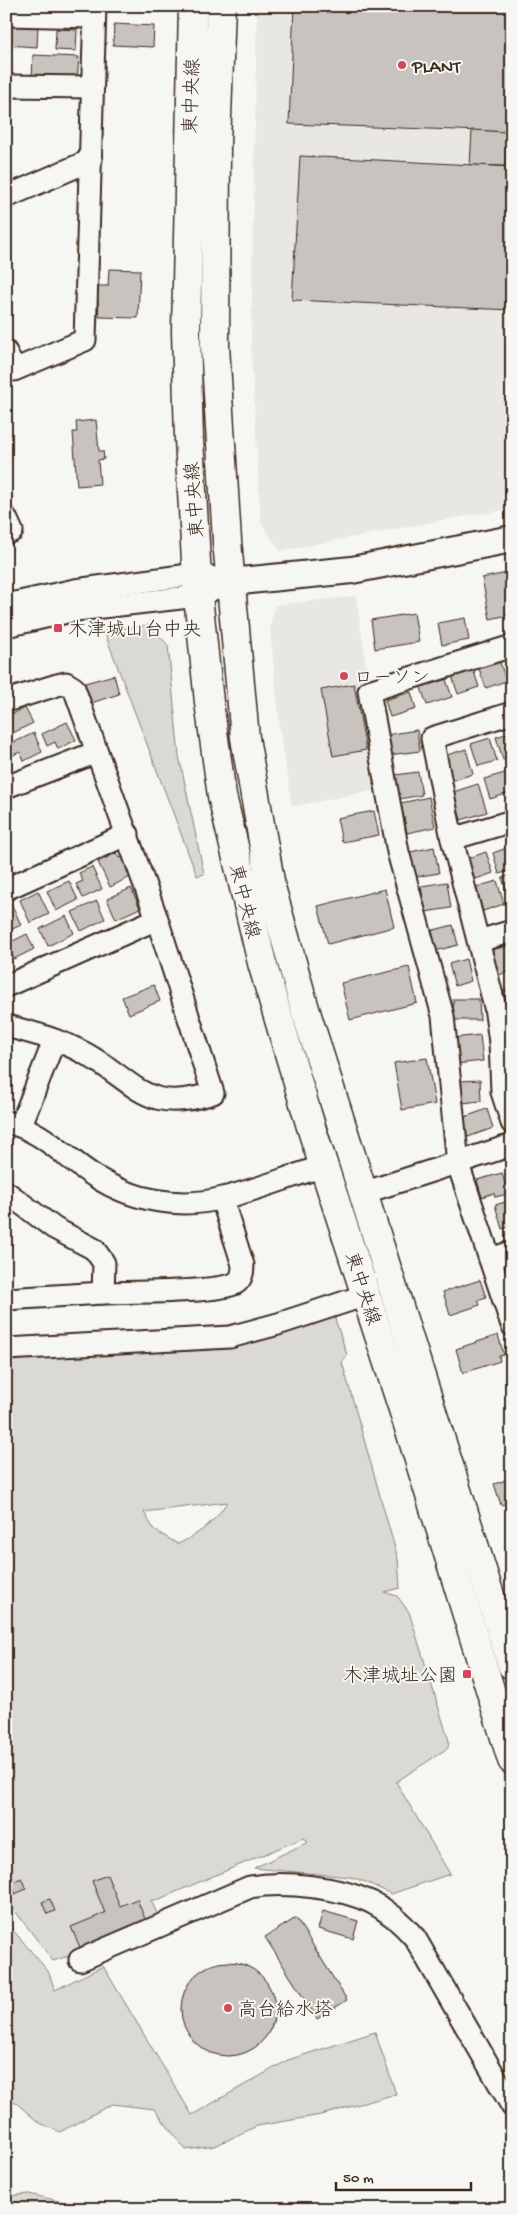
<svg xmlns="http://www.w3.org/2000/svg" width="518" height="2215" font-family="'Gochi Hand','Klee One',sans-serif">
  <rect width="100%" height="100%" fill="#f6f6f2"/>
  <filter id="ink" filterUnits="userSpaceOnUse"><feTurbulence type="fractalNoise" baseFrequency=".02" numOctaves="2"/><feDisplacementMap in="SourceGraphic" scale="10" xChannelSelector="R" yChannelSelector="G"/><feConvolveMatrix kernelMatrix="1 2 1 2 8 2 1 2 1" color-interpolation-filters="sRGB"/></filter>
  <g filter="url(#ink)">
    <g fill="#e8e7e2">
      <polygon points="257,6 512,6 512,509 465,516 280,551 261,523 251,347"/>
      <polygon points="356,596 368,677 366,680 358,683 375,790 295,806 292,805 280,730 270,629 275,605"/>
    </g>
    <g fill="#dad9d3" stroke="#8a8278" fill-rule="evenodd">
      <polygon points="149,625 168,645 179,756 204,874 197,876 104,631"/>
      <path d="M334,1316l13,39 -5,7 56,197 2,29 -16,4 13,4 12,16 40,129 -1,7 -52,34 54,92 -59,20 -25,-12 -16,-5 -96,-9 54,-26 -5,-4 -146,62h-6l8,18 -77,34 -29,9 -47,-62v-99l7,-4 -7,-10v-55l4,-11 -4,-4v-357l204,-9 66,-13zM227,1502c-11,19 -29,33 -49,42l-24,-14 -10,-18z"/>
      <polygon points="6,1922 48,1971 55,1990 103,1966 192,2115 288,2060 375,2032 396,2094 321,2115 257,2126 215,2146 186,2150 154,2109 112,2104 60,2132 38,2122 14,2101 6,2100"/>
      <polygon points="29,2194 85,2207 102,2209 6,2209 6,2196"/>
    </g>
    <g fill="#c8c3be" stroke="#3b2a1e">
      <polygon points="294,6 512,6 512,132 289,124"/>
      <polygon points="114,24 154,26 153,47 113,45"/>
      <polygon points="6,25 38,26 37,47 6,45"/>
      <polygon points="56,29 77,30 76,51 55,50"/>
      <polygon points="6,53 9,54 8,73 6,72"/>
      <polygon points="33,55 79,57 77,80 32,77"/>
      <polygon points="472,130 507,132 505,166 470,165"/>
      <polygon points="300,156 512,167 512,310 292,300"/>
      <polygon points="109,269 140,270 138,318 99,317 97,286 108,286"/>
      <polygon points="96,420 99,451 103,451 104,459 98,460 100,484 77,486 73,432 77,432 76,422"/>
      <polygon points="512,572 512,614 490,619 482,578"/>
      <polygon points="414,613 419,642 375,649 371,620"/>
      <polygon points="465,618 469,640 442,645 438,623"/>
      <polygon points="499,659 506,681 486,688 478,666"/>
      <polygon points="473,669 479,687 458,694 452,676"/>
      <polygon points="114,675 119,694 91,703 85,683"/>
      <polygon points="445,677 452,697 427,705 420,685"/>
      <polygon points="354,684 366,750 333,756 321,690"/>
      <polygon points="411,692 416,709 390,717 385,700"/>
      <polygon points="25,708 33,723 7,736 6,721 10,719 8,716"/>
      <polygon points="67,722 76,740 58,749 55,742 47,746 42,734"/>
      <polygon points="417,730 420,751 389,755 386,735"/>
      <polygon points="512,732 512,757 503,760 496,737"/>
      <polygon points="34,733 42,752 24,761 20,752 11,756 6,746"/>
      <polygon points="490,738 497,761 478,766 471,744"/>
      <polygon points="466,749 473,774 451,781 444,756"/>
      <polygon points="418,772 422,795 399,799 395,775"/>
      <polygon points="508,772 512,792 490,799 484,779"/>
      <polygon points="478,784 487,812 461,820 453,792"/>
      <polygon points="429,797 435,827 407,833 401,803"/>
      <polygon points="374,811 379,835 342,842 337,818"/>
      <polygon points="512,846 512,870 499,874 493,853"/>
      <polygon points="434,847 439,873 415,877 410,852"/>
      <polygon points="486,852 493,873 473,880 466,859"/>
      <polygon points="116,853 119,858 123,857 132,876 110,887 98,862"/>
      <polygon points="92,867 102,889 83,898 76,884 83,881 79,873"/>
      <polygon points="512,874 512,902 510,902 502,878"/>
      <polygon points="69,881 78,900 56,911 47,891"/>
      <polygon points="497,881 504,904 483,911 476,887"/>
      <polygon points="447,882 451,908 425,912 421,886"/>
      <polygon points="131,888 140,908 116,919 107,899"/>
      <polygon points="385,889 394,927 328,944 318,906"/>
      <polygon points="38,891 49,914 30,923 20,900"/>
      <polygon points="97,901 105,919 81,931 72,912"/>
      <polygon points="11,903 21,925 6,932 6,905"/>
      <polygon points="66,916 74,933 48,946 40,929"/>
      <polygon points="453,925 458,945 435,951 430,931"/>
      <polygon points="27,934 34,949 14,959 7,944"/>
      <polygon points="512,945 512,971 498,975 491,950"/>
      <polygon points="466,959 471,981 455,986 449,964"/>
      <polygon points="409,967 417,1003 350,1020 341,983"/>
      <polygon points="154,985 160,1001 129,1014 122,997"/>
      <polygon points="512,988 512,1010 509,1011 503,991"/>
      <polygon points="453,999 479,999 480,1020 454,1020"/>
      <polygon points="480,1035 483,1061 456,1064 453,1038"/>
      <polygon points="427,1058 435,1104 402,1110 394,1063"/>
      <polygon points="480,1080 481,1101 462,1103 460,1081"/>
      <polygon points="487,1109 493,1128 468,1137 462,1118"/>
      <polygon points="512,1170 512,1187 507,1172"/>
      <polygon points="502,1173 508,1194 495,1197 494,1193 482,1197 477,1180"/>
      <polygon points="512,1200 512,1226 502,1229 495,1205"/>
      <polygon points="480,1280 486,1297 478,1300 480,1305 450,1315 443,1292"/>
      <polygon points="498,1335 504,1355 499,1356 500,1361 463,1373 456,1349"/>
      <polygon points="512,1478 512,1501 501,1505 494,1484"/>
      <polygon points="107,1875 120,1906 137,1899 147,1924 82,1952 71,1927 105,1913 92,1881"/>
      <polygon points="21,1878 26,1889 15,1894 11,1883"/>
      <polygon points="50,1899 55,1911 47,1914 42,1902"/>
      <polygon points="323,1911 358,1921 353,1939 318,1929"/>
      <polygon points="296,1918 347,2000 317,2019 265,1937"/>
      <circle cx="228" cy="2009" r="47"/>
    </g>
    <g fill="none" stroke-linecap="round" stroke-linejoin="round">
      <defs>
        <g id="minor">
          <polyline points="6,15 94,17"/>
          <polyline points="6,86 92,87"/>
          <polyline points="6,197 91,160"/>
          <polyline points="6,352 14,370 85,340 95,6"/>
          <polyline points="6,518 12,531 6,533"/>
          <polyline points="6,605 75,590 197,574 211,577"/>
          <polyline points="6,626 76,610 198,596 230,582"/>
          <polyline points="512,646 369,691 398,852 443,1016 458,1164 512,1325"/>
          <path d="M6,701l51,-16 9,-2 8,5 83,231 56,174c-68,22 -75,-10 -127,-39 -25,-14 -52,-21 -80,-28"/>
          <polyline points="512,713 432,738 452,839 495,1007 500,1042 512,1038"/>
          <polyline points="6,787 97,752"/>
          <polyline points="452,839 512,821"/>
          <polyline points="6,889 128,834"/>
          <polyline points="479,941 512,931"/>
          <polyline points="6,986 157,919"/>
          <polyline points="500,1042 502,1092 512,1123"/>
          <path d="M6,1122c37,8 59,36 90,55 37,24 84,32 127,21 34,-8 68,-22 101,-32"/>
          <polyline points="21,1125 54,1041"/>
          <polyline points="6,1192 54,1228 94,1249 104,1263 103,1293 6,1299"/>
          <polyline points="363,1193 512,1145"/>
          <polyline points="490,1259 512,1252"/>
          <path d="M103,1293c26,-1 115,0 133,-10 6,-4 7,-11 7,-18l-21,-66"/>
          <polyline points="6,1349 230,1337 278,1324 366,1295"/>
          <path d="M80,1960l170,-73c35,-6 88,0 121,15 16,8 32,22 44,36l97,168"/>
        </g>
        <polyline id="tertiary" points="230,582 352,570 512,539"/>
        <g id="trunk">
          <polyline points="193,6 186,331 189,439 198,596 209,702 222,796 262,963 312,1130 411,1434 512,1760"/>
          <polyline points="221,6 216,144 215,346 227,541 245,738 271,887 305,1009 512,1665"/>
        </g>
      </defs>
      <use href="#minor" stroke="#3b2a1e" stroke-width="25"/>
      <use href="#tertiary" stroke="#3b2a1e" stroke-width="30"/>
      <use href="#trunk" stroke="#3b2a1e" stroke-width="31"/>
      <use href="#minor" stroke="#f6f6f2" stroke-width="21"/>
      <use href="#tertiary" stroke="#f6f6f2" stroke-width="26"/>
      <use href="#trunk" stroke="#f6f6f2" stroke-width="28"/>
    </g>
  </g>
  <g fill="#d1495b" stroke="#f6f6f2" stroke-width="2">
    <circle cx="402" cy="65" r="5"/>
    <rect x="53" y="623" width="10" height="10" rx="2.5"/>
    <circle cx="344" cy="676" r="5"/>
    <rect x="462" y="1669" width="10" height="10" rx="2.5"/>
    <circle cx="228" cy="2008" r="5"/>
  </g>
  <g text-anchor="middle" stroke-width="4" stroke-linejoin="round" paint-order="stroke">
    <g font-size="19" fill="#3b2a1e" stroke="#f6f6f2" text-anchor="start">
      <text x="412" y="72">PLANT</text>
      <text x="68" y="635">木津城山台中央</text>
      <text x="354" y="683">ローソン</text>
      <text x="457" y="1681" text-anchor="end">木津城址公園</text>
      <text x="238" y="2015">高台給水塔</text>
    </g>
    <g font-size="19" fill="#3b2a1e" stroke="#f6f6f2">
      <text transform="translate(190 96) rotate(-88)" y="7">東中央線</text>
      <text transform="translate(193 500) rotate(-94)" y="7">東中央線</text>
      <text transform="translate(246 901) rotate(76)" y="7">東中央線</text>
      <text transform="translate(364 1288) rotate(72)" y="7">東中央線</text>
    </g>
  </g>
  <rect width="518" height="2215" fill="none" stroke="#f6f6f2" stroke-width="25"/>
  <rect x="12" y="12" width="493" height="2190" fill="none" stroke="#3b2a1e" stroke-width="2" filter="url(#ink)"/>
  <path d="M336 2182v8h135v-8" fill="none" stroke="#3b2a1e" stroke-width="2.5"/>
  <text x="343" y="2182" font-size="15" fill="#3b2a1e" stroke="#f6f6f2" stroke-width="4" paint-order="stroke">50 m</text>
</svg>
